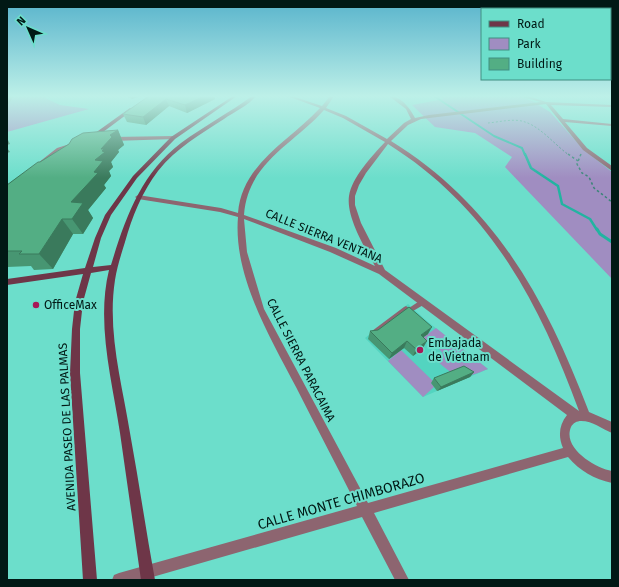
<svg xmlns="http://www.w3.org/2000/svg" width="619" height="587" font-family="'Fira Sans',sans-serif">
  <rect width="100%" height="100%" fill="#6cdecb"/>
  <polygon fill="#53d4c0" points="408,304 428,322 488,369 423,397 365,338"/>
  <g fill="#a08dc1">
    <polygon points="12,96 48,96 45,98 60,105 89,109 7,132 7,105 9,104"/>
    <polygon points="440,96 518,96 532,101 550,112 583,149 612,172 612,279 505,167 512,157 475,133 435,127 412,105 444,99"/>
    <path d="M436,328l52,41c-26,11 -31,10 -52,-9l7,-7 -14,-13 -8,6 -4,-4z"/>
    <polygon points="401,350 434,382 431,383 434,387 423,397 388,361"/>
  </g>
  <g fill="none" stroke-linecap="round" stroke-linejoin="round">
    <polyline stroke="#22b4a1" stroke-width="2" points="434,96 494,136 522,148 525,155"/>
    <polyline stroke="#22b4a1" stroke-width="2.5" points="525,154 531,168 558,186 562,204 590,219 597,230"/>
    <polyline stroke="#22b4a1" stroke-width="3" points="597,229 600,234 612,242"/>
    <g stroke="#3c8579" stroke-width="1" stroke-dasharray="2 2" stroke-linecap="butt">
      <path d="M488,123c11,-1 27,-5 37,-1 16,5 31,24 44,33"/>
      <polyline points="580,155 581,154"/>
    </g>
    <g stroke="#3c8579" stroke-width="1.5" stroke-dasharray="2.5 2.5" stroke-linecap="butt">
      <polyline points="568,154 578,161"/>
      <polyline points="581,154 577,164 582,173 589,177 594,188 612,202"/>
    </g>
    <g fill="#8d6570" fill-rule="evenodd">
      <polygon points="10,96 13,96 9,104 7,105 7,101"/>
      <polygon points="73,143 75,144 74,145 59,150 41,164 38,163 57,148"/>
      <path d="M421,300h4l1,2 -1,2 -12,7 3,4 -1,2c-4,1 -6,-2 -9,-4l-30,22 -2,1 -2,-1 -1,-2 1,-2 32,-24 2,-1 3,2z"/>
    </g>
    <g fill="#8d6570" fill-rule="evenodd">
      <path d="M287,96h5l30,10 8,-10h4l-8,12 20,8 41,23 17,-16 7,-4 -5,-10 -17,-13c12,0 21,12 26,22l14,-3 112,-13 -19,-5v-1h6l18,6 66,3v2l-61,-2 12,14 49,5v2l-47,-4 22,26 25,18v5l-29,-21 -37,-46 -125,15 -13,6 -17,16c105,65 155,159 198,271l23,10v11c-10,-4 -19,-12 -31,-12 -4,0 -8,2 -10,6 -9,21 24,41 41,44v12c-18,-4 -32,-12 -44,-26l-194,56 35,67h-14l-33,-63 -220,63h-30l2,-5 5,-2 238,-67c-20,-40 -41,-79 -61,-119 -26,-50 -63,-111 -58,-170l-18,-5 -82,-13 -3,-2 3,-2 83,13 17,5c4,-50 52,-72 82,-105zM324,110l19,8 42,24c-13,14 -33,35 -36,54 -3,21 16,52 26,70l-39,-18 -92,-33c4,-53 49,-70 80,-105zM388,144c102,64 151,158 191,267l-194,-141 -24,-47 -6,-18v-9l4,-11 7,-12zM244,219l86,33 49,22 188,141c-8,10 -9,21 -4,33l-195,55 -104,-194 -17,-57z"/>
      <polygon points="173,136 175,137 175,139 112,141 109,139 112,137"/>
    </g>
    <g fill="#6e3648" fill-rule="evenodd">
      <path d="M233,96h4l-62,43 -38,39 -26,37 -10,23 -8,29 18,-2c14,-46 30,-92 70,-122 23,-17 48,-30 71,-47h4c-7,9 -22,16 -32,23 -23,15 -48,29 -66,52 -16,21 -26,46 -33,71 -4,13 -8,25 -10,38 -8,52 7,103 15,153 9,49 16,98 25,147h-14c-7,-49 -14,-98 -21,-147 -8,-53 -24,-110 -11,-163l-18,3 -8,29 -3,27v44l17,207h-14l-13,-207 2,-44 3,-27 8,-28 -76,11v-6l78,-11 10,-30 10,-23 28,-39 38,-39z"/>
      <polygon points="130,108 134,109 95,138 91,138 91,136"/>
    </g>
  </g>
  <g fill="#479672">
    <polygon points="126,96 140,96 132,99"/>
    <polygon points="149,96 214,96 215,99 187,113 169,106 146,125 127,122 123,114"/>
    <polygon points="118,130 124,145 118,150 119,152 111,162 113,167 109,171 111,176 104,185 106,188 88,210 93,218 83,234 73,234 53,269 34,270 31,266 7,267 7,185 40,162"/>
    <polygon points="370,331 428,334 423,337 423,348 413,356 404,348 389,359 368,339"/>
    <polygon points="474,372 470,377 437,391 431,383 434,378"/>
  </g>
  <g fill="#3a7a5c">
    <polygon points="131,96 140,96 132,99"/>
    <polygon points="204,96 214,96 215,99 187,113 185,105"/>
    <polygon points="166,99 169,106 146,125 143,117"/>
    <polygon points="118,130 124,145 118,150 119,152 111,162 113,167 109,171 111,176 104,185 106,188 88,210 93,218 83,234 72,219 71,202 94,172 95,160 101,149 110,135"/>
    <polygon points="7,138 10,144 7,145"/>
    <polygon points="7,148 10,152 7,153"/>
    <polygon points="62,219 73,234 53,269 39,254"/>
    <polygon points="432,327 428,334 417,342 421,335"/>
    <polygon points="407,341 404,348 389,359 392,353"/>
    <polygon points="427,341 423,348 413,356 416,349"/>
    <polygon points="474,372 470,377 437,391 441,387"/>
  </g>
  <g fill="#53ae84" stroke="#3a7a5c">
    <polygon points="149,96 204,96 185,105 166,99 143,117 123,114"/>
    <polygon points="118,130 110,135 112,137 101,149 104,149 102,151 105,152 95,160 103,161 94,172 98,173 71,202 83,203 72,219 62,219 39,254 19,254 22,251 7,251 7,185 38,162 40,162 69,144 72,139 83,133"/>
    <polygon points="409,307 432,327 421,335 427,341 416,349 407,341 392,353 370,331 378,330"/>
    <polygon points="464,366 474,372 441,387 434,378"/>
  </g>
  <linearGradient id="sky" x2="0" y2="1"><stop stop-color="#59b4cc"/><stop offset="0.54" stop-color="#bdf0e8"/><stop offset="1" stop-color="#bdf0e8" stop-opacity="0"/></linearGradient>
  <rect width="619" height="178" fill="url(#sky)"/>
  <g fill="#a71857" stroke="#6cdecb" stroke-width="1.5">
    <circle cx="36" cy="305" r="4"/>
    <circle cx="420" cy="350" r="4"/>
  </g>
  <g text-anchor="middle" stroke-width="4" stroke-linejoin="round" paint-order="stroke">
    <g font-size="12" fill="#011915" stroke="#6cdecb">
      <text transform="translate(324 236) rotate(22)" y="4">CALLE SIERRA VENTANA</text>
      <text transform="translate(301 360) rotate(63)" y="4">CALLE SIERRA PARACAIMA</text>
      <text transform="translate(67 427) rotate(-93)" y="4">AVENIDA PASEO DE LAS PALMAS</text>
    </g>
    <g font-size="12" fill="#011915" stroke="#6cdecb" text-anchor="start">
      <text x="44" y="309">OfficeMax</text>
      <text x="428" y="347">Embajada<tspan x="428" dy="14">de Vietnam</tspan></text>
    </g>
    <g font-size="14" fill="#011915" stroke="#6cdecb">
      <text transform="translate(341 501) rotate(-16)" y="5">CALLE MONTE CHIMBORAZO</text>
    </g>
  </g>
  <rect width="619" height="587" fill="none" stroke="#011915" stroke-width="16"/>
  <rect x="481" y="8" width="130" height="72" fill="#6cdecb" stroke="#418f82"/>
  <rect x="489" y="21" width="20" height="6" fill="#6e3648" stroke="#418f82"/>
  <text x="517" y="28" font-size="12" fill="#011915">Road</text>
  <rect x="489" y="38" width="20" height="12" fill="#a08dc1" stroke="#418f82"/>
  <text x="517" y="48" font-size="12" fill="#011915">Park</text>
  <rect x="489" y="58" width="20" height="12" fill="#53ae84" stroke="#418f82"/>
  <text x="517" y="68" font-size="12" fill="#011915">Building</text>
  <g transform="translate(28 28) rotate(315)" stroke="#6cdecb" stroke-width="3" paint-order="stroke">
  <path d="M0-3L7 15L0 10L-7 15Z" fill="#011915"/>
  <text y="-6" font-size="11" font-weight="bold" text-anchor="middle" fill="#011915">N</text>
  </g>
</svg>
